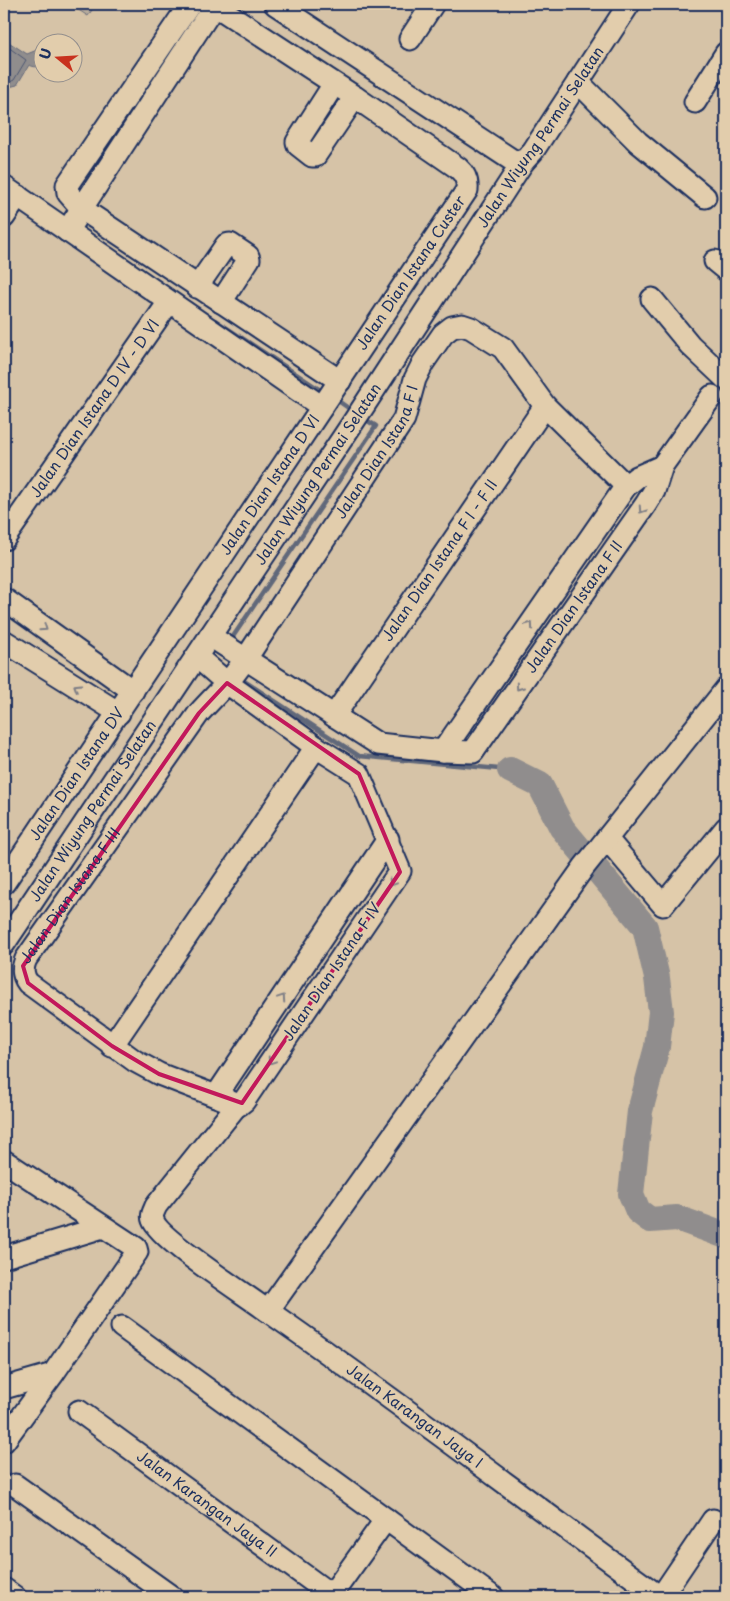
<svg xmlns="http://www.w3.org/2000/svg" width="730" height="1601" font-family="'Playpen Sans',sans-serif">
  <rect width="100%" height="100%" fill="#d6c3a7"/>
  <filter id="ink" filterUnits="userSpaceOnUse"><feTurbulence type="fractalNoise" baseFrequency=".02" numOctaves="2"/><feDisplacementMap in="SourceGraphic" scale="10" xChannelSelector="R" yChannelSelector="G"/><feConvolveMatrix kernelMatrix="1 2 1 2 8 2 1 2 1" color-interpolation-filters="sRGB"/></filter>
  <g filter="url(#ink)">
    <polygon fill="#b7ab9b" stroke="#696d7c" points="69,4 96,4 88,16"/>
    <path fill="#908d8d" stroke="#61677a" d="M4,39l23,15 10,-4 5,4c1,10 -2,16 -13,11l-12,20 -8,2 -5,-3z"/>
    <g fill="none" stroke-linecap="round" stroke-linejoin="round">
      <polyline stroke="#4a5571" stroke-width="1" points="4,44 26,60 14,80 10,82 4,80"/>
      <g stroke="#61677a" stroke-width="4.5">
        <polyline points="215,320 325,393"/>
        <polyline points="334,398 354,412"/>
        <polyline points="230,641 376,426 363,418"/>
        <polyline points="238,677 359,756 510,770"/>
      </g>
      <polyline stroke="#908d8d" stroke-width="26" points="510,770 540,785 562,828 645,927 657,978 661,1012 657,1047 640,1111 631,1194 638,1211 650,1220 677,1218 726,1236"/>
      <defs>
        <g id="minor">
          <polyline points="190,4 67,185 68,193 82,209 340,381"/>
          <polyline points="275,4 512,160 523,162"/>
          <polyline points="410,39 433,4"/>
          <polyline points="578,82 638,142 705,197"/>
          <polyline points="334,84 297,142 298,145 312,156 315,156 355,97"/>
          <polyline points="695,102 726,53"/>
          <polyline points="4,187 322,407 4,883"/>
          <polyline points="4,217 18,196"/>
          <path d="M67,231l143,-219 7,-3 5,1 133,87 103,71c7,6 10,12 9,22l-145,217"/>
          <polyline points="715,261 726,270"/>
          <polyline points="197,287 226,245 230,244 248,256 249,259 221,302"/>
          <polyline points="652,299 690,345 726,379"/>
          <path id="s1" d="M4,539l165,-237"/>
          <polyline points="4,599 133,691"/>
          <path id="s2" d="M210,636l168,108 65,7 30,1 173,-248 8,-13 8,-25 50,-70"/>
          <polyline points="4,641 119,713"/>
          <path id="s3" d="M197,657l30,26 89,64 43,27 41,97 -156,230 -5,4 -80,-31 -24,-13 -107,-78c-6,-8 -6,-15 -2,-24l173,-246c10,-11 21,-22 31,-33l15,-20 159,-241 11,-40 8,-16 20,-29 9,-7 10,-2 9,3 32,20 42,58 81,80"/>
          <path id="s4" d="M334,716l211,-310"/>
          <polyline points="443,751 626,486 637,477 662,466"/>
          <polyline points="607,839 663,905 726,828"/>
          <path id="s5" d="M4,944l350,-523 169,-259 10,-11 96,-147"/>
          <polyline points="112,1046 316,747"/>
          <polyline points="216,1096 388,839"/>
          <path id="s6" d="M237,1105l-81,101c-2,5 -5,9 -3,14 5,18 90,73 109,87 135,93 265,194 398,290"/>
          <polyline points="4,1161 136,1248 137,1252 53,1374 4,1441"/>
          <polyline points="4,1257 103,1227"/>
          <polyline points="268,1311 584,867 726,689"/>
          <polyline points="122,1327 493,1597"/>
          <polyline points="4,1388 53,1374"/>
          <path id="s7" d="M79,1411l255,186"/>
          <polyline points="15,1485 172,1597"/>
          <polyline points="4,1589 15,1597"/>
          <polyline points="330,1597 386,1519"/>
          <polyline points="661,1597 713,1520"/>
        </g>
      </defs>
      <use href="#minor" stroke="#1b2f5e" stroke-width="25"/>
      <use href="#minor" stroke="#e2cdac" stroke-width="21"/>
    </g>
    <defs><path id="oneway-chevron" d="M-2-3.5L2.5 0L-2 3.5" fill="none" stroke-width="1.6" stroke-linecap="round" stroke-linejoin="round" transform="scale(1.25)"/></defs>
    <g stroke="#7e7e85">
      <use href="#oneway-chevron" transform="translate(642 510) rotate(124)"/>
      <use href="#oneway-chevron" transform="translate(530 625) rotate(-55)"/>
      <use href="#oneway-chevron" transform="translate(44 628) rotate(35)"/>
      <use href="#oneway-chevron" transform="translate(77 687) rotate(-148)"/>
      <use href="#oneway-chevron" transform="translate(519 687) rotate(125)"/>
      <use href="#oneway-chevron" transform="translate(392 883) rotate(124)"/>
      <use href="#oneway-chevron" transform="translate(282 998) rotate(-56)"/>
      <use href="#oneway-chevron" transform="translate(271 1061) rotate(124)"/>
    </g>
  </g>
  <path fill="none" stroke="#c2185b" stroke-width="4" stroke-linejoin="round" d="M227,683l132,91 41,98 -158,231 -83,-29 -47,-28 -84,-63 -5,-17 176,-253z"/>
  <g text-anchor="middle" stroke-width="4" stroke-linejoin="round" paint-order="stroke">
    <g font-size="15" fill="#1b2f5e" stroke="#e2cdac">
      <text dy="5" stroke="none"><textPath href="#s5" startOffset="969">Jalan Wiyung Permai Selatan</textPath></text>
      <text transform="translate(411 273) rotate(-56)" y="5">Jalan Dian Istana Custer</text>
      <text dy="5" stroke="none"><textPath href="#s1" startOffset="159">Jalan Dian Istana D IV - D VI</textPath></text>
      <text dy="5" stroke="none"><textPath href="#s3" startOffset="1479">Jalan Dian Istana F I</textPath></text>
      <text dy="5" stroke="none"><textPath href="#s5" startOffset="565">Jalan Wiyung Permai Selatan</textPath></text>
      <text transform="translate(270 485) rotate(-56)" y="5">Jalan Dian Istana D VI</text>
      <text dy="5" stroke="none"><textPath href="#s4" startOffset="188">Jalan Dian Istana F I - F II</textPath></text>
      <text dy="5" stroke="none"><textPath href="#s2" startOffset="472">Jalan Dian Istana F II</textPath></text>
      <text transform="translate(77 774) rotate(-56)" y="5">Jalan Dian Istana DV</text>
      <text dy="5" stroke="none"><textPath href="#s5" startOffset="160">Jalan Wiyung Permai Selatan</textPath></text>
      <text dy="5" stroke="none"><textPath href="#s3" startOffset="938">Jalan Dian Istana F III</textPath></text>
      <text transform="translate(332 972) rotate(-56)" y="5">Jalan Dian Istana F IV</text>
      <text dy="5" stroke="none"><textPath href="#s6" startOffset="472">Jalan Karangan Jaya I</textPath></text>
      <text dy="5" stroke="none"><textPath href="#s7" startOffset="158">Jalan Karangan Jaya II</textPath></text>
    </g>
  </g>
  <rect width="730" height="1601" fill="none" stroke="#e2cdac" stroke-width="20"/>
  <rect x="10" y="10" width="710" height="1581" fill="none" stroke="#1b2f5e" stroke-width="2" filter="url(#ink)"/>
  <g transform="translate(58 58) rotate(288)"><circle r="24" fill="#e2cdac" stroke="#928e8d"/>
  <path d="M0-4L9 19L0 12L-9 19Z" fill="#c8321e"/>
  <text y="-8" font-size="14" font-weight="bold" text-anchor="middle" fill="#1b2f5e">U</text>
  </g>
</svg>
